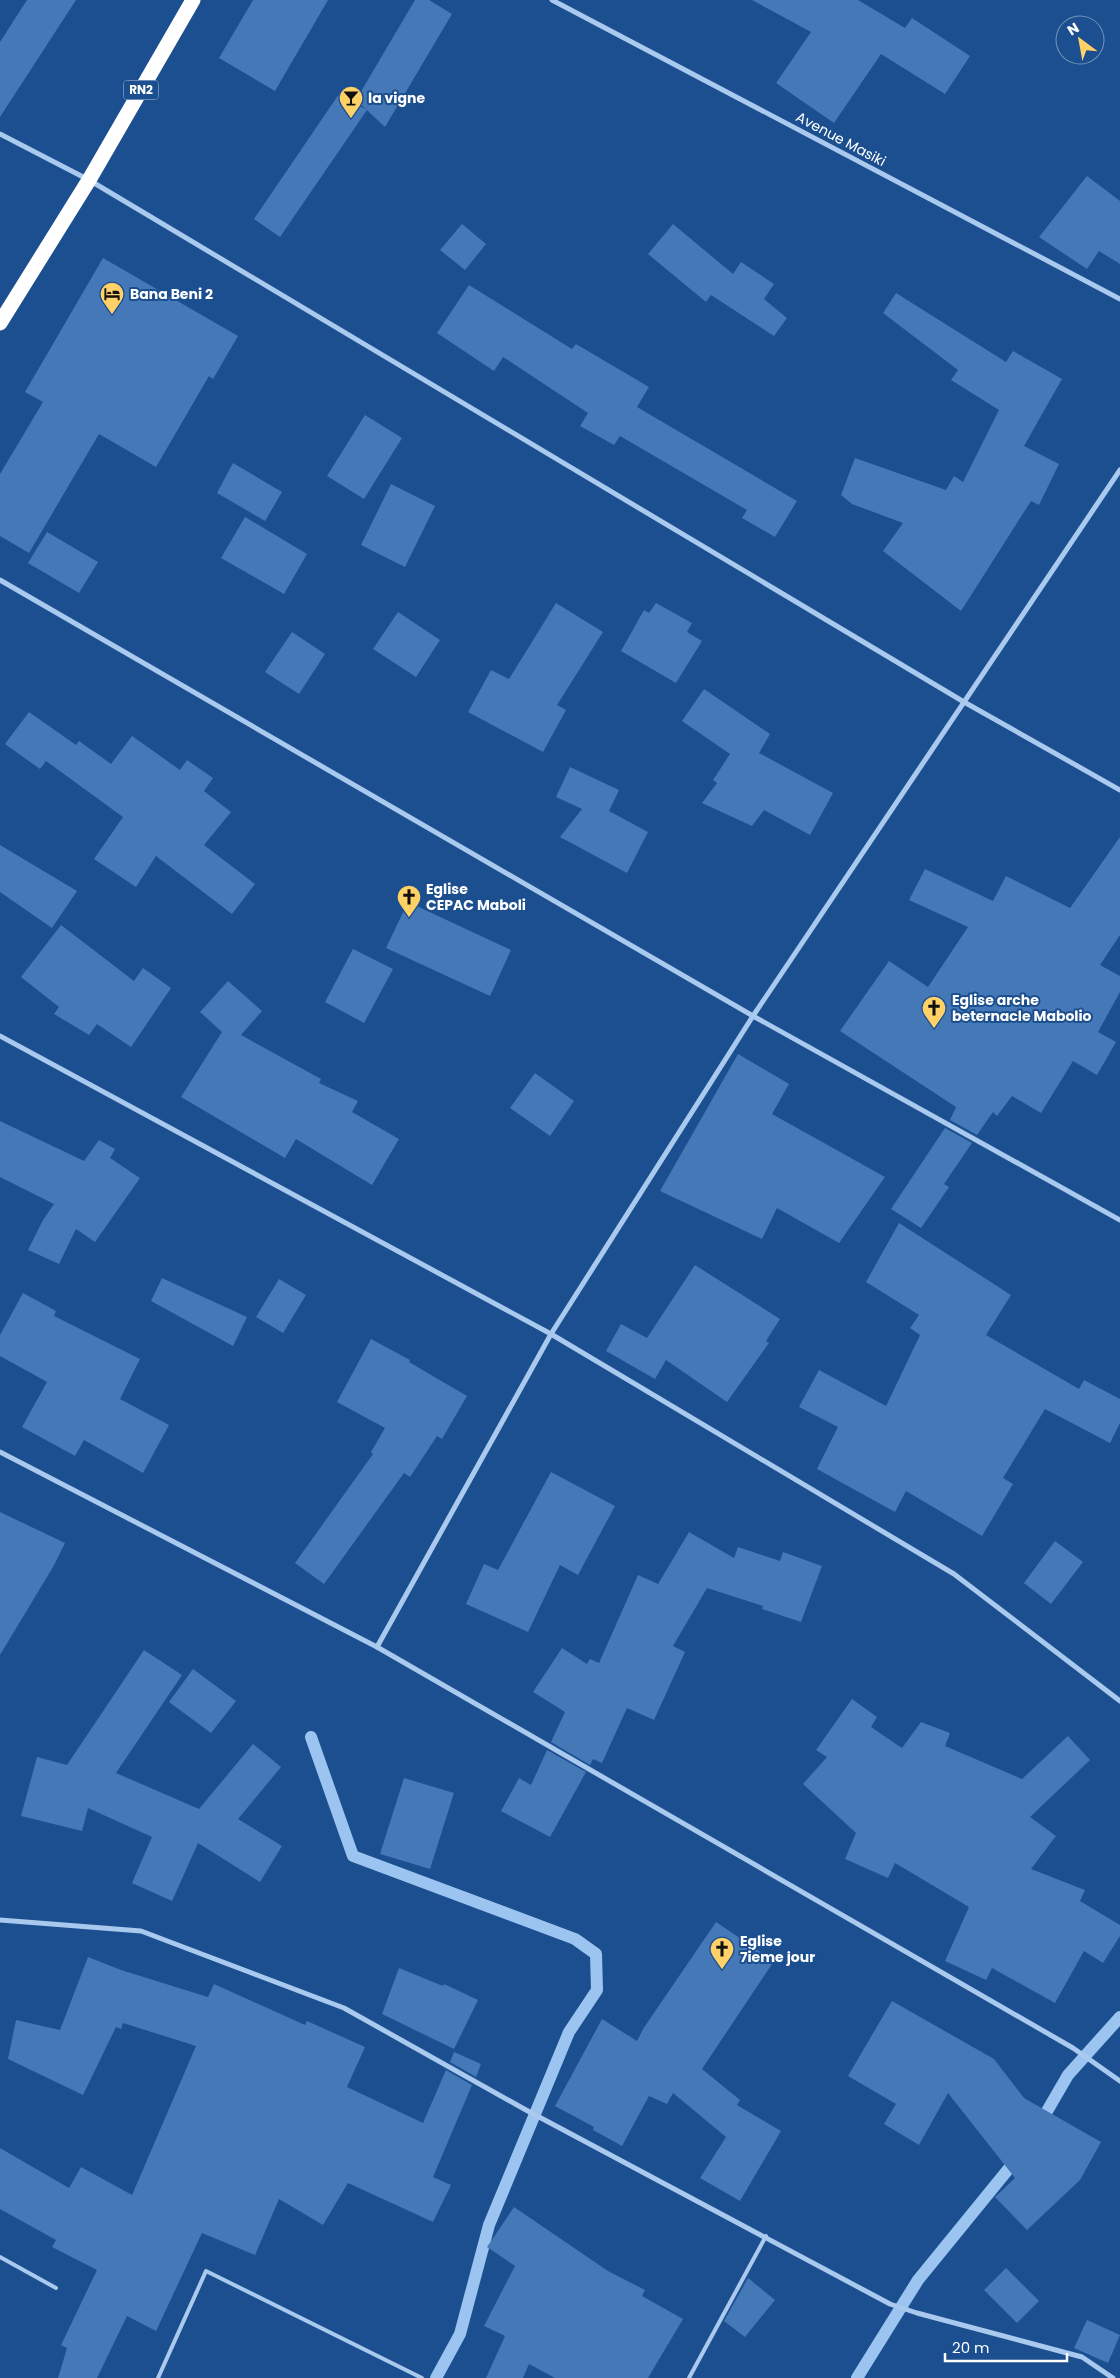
<svg xmlns="http://www.w3.org/2000/svg" width="1120" height="2378" font-family="Poppins,sans-serif">
  <rect width="100%" height="100%" fill="#1b4f8f"/>
  <g fill="none" stroke-linecap="round" stroke-linejoin="round">
    <g stroke="#9cc4f0" stroke-width="12">
      <polyline points="311,1737 353,1856 575,1939 596,1954 597,1990 569,2032 489,2225 460,2334 436,2378"/>
      <polyline points="1039,2125 1068,2075 1120,2017"/>
      <polyline points="857,2378 918,2280 1019,2156"/>
    </g>
  </g>
  <g fill="#4478b7">
    <polygon points="27,0 76,0 0,117 0,42"/>
    <polygon points="253,0 328,0 275,91 219,58"/>
    <polygon points="415,0 429,0 452,14 385,127 356,100"/>
    <polygon points="752,0 858,0 905,28 912,18 970,56 945,94 881,54 834,123 776,83 811,32"/>
    <polygon points="339,94 367,110 280,237 254,219"/>
    <polygon points="1087,176 1120,201 1120,264 1099,251 1087,269 1039,237"/>
    <polygon points="462,224 486,244 465,270 440,250"/>
    <polygon points="673,224 733,274 741,262 774,284 764,299 787,318 774,336 711,295 706,302 648,254"/>
    <polygon points="103,258 238,336 213,379 209,376 156,467 99,434 29,553 0,536 0,474 43,402 25,392"/>
    <polygon points="469,285 572,349 576,344 649,387 637,407 797,501 775,537 742,518 747,510 620,436 614,445 580,426 588,413 503,357 494,371 437,333"/>
    <polygon points="896,293 1006,362 1013,351 1062,379 1024,446 1059,464 1039,505 1031,501 961,611 883,551 903,523 852,504 841,495 855,458 946,490 954,476 963,482 999,410 951,380 958,370 883,313"/>
    <polygon points="365,415 402,438 364,499 327,476"/>
    <polygon points="233,463 282,492 265,521 217,493"/>
    <polygon points="391,484 435,506 405,567 361,545"/>
    <polygon points="245,517 307,554 284,594 221,558"/>
    <polygon points="47,532 98,562 79,593 28,563"/>
    <polygon points="556,603 603,632 557,705 566,710 543,752 468,712 491,670 509,679"/>
    <polygon points="656,603 692,623 687,632 702,641 676,683 621,651 644,610 649,613"/>
    <polygon points="398,612 440,640 416,677 373,649"/>
    <polygon points="292,632 325,654 299,694 265,672"/>
    <polygon points="704,689 770,734 759,753 833,793 810,835 764,810 752,826 702,803 717,783 713,780 730,754 682,721"/>
    <polygon points="29,712 76,745 79,741 111,764 132,736 180,770 187,760 213,778 204,791 231,812 204,845 255,884 232,914 156,856 136,887 94,859 123,817 46,761 40,769 5,744"/>
    <polygon points="570,767 619,790 609,811 648,832 627,873 560,837 582,809 556,797"/>
    <polygon points="1120,837 1120,935 1100,965 1120,976 1120,992 1098,1032 1116,1042 1097,1075 1073,1061 1041,1113 1012,1096 997,1116 993,1112 977,1135 950,1120 956,1107 840,1031 889,961 928,987 968,927 909,900 925,869 993,901 1006,876 1070,908"/>
    <polygon points="0,845 77,891 52,928 0,892"/>
    <polygon points="408,902 511,950 490,996 386,948"/>
    <polygon points="61,925 134,981 143,968 171,988 131,1047 97,1024 89,1035 54,1014 59,1007 21,977"/>
    <polygon points="353,949 393,969 364,1023 325,1002"/>
    <polygon points="228,981 262,1011 241,1035 321,1079 319,1083 358,1101 352,1112 399,1139 372,1185 296,1139 285,1158 181,1097 222,1032 200,1012"/>
    <polygon points="738,1054 789,1084 772,1114 885,1177 839,1243 777,1208 762,1239 660,1191"/>
    <polygon points="535,1073 574,1101 550,1136 510,1108"/>
    <polygon points="0,1121 84,1161 99,1140 115,1149 110,1158 140,1178 95,1242 76,1229 59,1264 28,1250 43,1220 54,1204 0,1177"/>
    <polygon points="945,1128 972,1143 944,1184 949,1187 921,1228 891,1209"/>
    <polygon points="899,1223 1011,1295 986,1335 1079,1389 1084,1380 1120,1399 1120,1423 1110,1443 1045,1409 1003,1478 1013,1484 982,1536 906,1491 895,1512 817,1469 838,1427 799,1407 819,1370 886,1406 920,1335 910,1328 919,1315 866,1282"/>
    <polygon points="695,1265 780,1319 766,1341 769,1343 727,1402 666,1360 655,1379 606,1351 621,1324 647,1338"/>
    <polygon points="162,1278 247,1317 233,1346 151,1301"/>
    <polygon points="279,1279 306,1295 283,1333 256,1317"/>
    <polygon points="23,1293 56,1311 54,1316 140,1359 120,1399 169,1425 143,1473 84,1440 75,1456 22,1427 47,1382 0,1356 0,1335"/>
    <polygon points="371,1339 410,1360 409,1362 467,1396 442,1439 437,1436 410,1477 404,1473 324,1584 295,1563 373,1454 371,1452 385,1428 337,1402"/>
    <polygon points="551,1472 615,1506 578,1575 560,1565 528,1632 466,1604 484,1564 498,1570"/>
    <polygon points="0,1512 65,1543 53,1567 0,1655"/>
    <polygon points="689,1532 734,1558 738,1547 780,1561 783,1552 822,1566 801,1622 762,1609 763,1606 707,1588 673,1646 685,1652 654,1720 627,1708 602,1763 593,1759 590,1765 551,1742 565,1712 533,1692 562,1648 587,1664 590,1659 599,1663 638,1575 658,1584"/>
    <polygon points="1055,1541 1083,1562 1051,1604 1024,1583"/>
    <polygon points="144,1650 182,1675 116,1773 199,1809 253,1744 281,1767 238,1819 282,1846 260,1882 198,1843 172,1901 132,1883 152,1837 88,1808 82,1831 21,1816 37,1757 67,1765"/>
    <polygon points="193,1669 236,1701 211,1733 169,1702"/>
    <polygon points="852,1699 877,1717 871,1727 902,1748 921,1722 950,1733 945,1746 1022,1779 1068,1736 1090,1760 1030,1817 1056,1836 1031,1869 1085,1890 1080,1901 1120,1925 1120,1936 1103,1963 1084,1951 1055,2003 992,1968 986,1980 945,1961 969,1907 895,1863 888,1878 845,1859 856,1833 803,1784 827,1757 816,1750"/>
    <polygon points="547,1750 586,1772 550,1837 501,1811 519,1778 531,1785"/>
    <polygon points="404,1778 454,1793 430,1869 380,1854"/>
    <polygon points="716,1922 774,1961 702,2069 740,2100 737,2105 781,2131 740,2201 700,2178 726,2137 673,2093 667,2104 649,2096 622,2146 593,2130 594,2127 555,2106 602,2019 637,2041 643,2029"/>
    <polygon points="88,1957 121,1970 208,1997 214,1984 305,2025 307,2021 365,2047 347,2087 423,2123 446,2070 472,2085 433,2177 451,2185 433,2222 348,2183 323,2225 279,2199 255,2255 202,2233 156,2331 127,2316 97,2378 58,2378 67,2348 61,2345 97,2270 52,2247 56,2240 0,2209 0,2148 69,2188 81,2167 132,2195 196,2046 123,2023 121,2029 116,2027 83,2095 8,2059 16,2020 60,2030"/>
    <polygon points="399,1968 443,1986 444,1984 478,2000 454,2049 382,2014"/>
    <polygon points="892,2001 994,2059 1024,2098 1101,2142 1080,2180 1027,2230 995,2197 1015,2178 948,2093 919,2145 884,2124 896,2104 848,2076"/>
    <polygon points="454,2052 481,2064 476,2077 450,2062"/>
    <polygon points="514,2207 608,2271 645,2290 642,2296 683,2319 648,2378 555,2378 529,2364 523,2378 486,2378 505,2336 484,2326 515,2266 487,2247"/>
    <polygon points="1006,2268 1039,2301 1017,2323 984,2290"/>
    <polygon points="748,2278 775,2300 745,2337 724,2321"/>
    <polygon points="1087,2320 1120,2335 1108,2363 1074,2348"/>
  </g>
  <g fill="none" stroke-linecap="round" stroke-linejoin="round">
    <g stroke="#a9c9ee" stroke-width="4">
      <polyline points="0,2257 56,2288"/>
      <polyline points="158,2378 206,2271 422,2378"/>
      <polyline points="689,2378 766,2236"/>
    </g>
    <g stroke="#a9c9ee" stroke-width="5">
      <polyline points="552,0 1120,299"/>
      <polyline points="0,134 89,180 964,702 1120,790"/>
      <polyline points="0,580 753,1016 1120,1220"/>
      <polyline points="0,1036 551,1334 954,1574 1120,1701"/>
      <polyline points="0,1452 377,1647 1073,2048 1120,2081"/>
      <polyline points="377,1647 551,1334 753,1016 1120,470"/>
      <polyline points="0,1920 141,1931 344,2008 526,2110 890,2304 917,2313 1082,2357 1113,2378"/>
    </g>
    <polyline stroke="#fff" stroke-width="15" points="0,323 89,180 193,0"/>
  </g>
  <defs>
    <symbol id="bar-pin" viewBox="-11 -11 22 30"><path d="M0 17L-7.5 6A9.5 9.5 0 1 1 7.5 6Z" fill="#ffd166" stroke="#1b4f8f"/><path d="M-6-5H6L.8 .8V4.5H3.5V6h-7V4.5H-.8V.8Z" fill="#111"/></symbol>
    <symbol id="hotel-pin" viewBox="-11 -11 22 30"><path d="M0 17L-7.5 6A9.5 9.5 0 1 1 7.5 6Z" fill="#ffd166" stroke="#1b4f8f"/><path d="M-6-4.5h1.5V1H6V5H4.5V3h-9V5H-6ZM-4 0a1.8 1.8 0 1 1 3.6 0ZM.5 0V-2.5h3Q6-2.5 6 0Z" fill="#111"/></symbol>
    <symbol id="church-pin" viewBox="-11 -11 22 30"><path d="M0 17L-7.5 6A9.5 9.5 0 1 1 7.5 6Z" fill="#ffd166" stroke="#1b4f8f"/><path d="M-1.2-6h2.4v3.5h3.3v2.4h-3.3V6h-2.4V-.1h-3.3v-2.4h3.3Z" fill="#111"/></symbol>
  </defs>
  <g fill-rule="evenodd">
    <use href="#bar-pin" x="337" y="84" width="28" height="38"/>
    <use href="#hotel-pin" x="98" y="280" width="28" height="38"/>
    <use href="#church-pin" x="395" y="883" width="28" height="38"/>
    <use href="#church-pin" x="920" y="994" width="28" height="38"/>
    <use href="#church-pin" x="708" y="1935" width="28" height="38"/>
  </g>
  <g text-anchor="middle" stroke-width="4" stroke-linejoin="round" paint-order="stroke">
    <rect fill="#1b4f8f" stroke="#bbcadd" stroke-width="1" x="123.5" y="80.5" width="35" height="19" rx="4"/>
    <g font-size="12" font-weight="bold" fill="#fff">
      <text x="141" y="94">RN2</text>
    </g>
    <g font-size="14" font-weight="bold" fill="#fff" stroke="#1b4f8f" text-anchor="start">
      <text x="368" y="103">la vigne</text>
      <text x="130" y="299">Bana Beni 2</text>
      <text x="426" y="894">Eglise<tspan x="426" dy="16">CEPAC Maboli</tspan></text>
      <text x="952" y="1005">Eglise arche<tspan x="952" dy="16">beternacle Mabolio</tspan></text>
      <text x="740" y="1946">Eglise<tspan x="740" dy="16">7ieme jour</tspan></text>
    </g>
    <g font-size="14" fill="#fff" stroke="#1b4f8f">
      <text transform="translate(841 139) rotate(28)" y="5">Avenue Masiki</text>
    </g>
  </g>
  <g transform="translate(1080 40) rotate(328)"><circle r="24" fill="#1b4f8f" stroke="#7695bc"/>
  <path d="M0-4L9 19L0 12L-9 19Z" fill="#ffd166"/>
  <text y="-8" font-size="14" font-weight="bold" text-anchor="middle" fill="#ffffff">N</text>
  </g>
  <path d="M945 2353v8h122v-8" fill="none" stroke="#ffffff" stroke-width="2.5"/>
  <text x="952" y="2353" font-size="15" fill="#ffffff" stroke="#1b4f8f" stroke-width="4" paint-order="stroke">20 m</text>
</svg>
